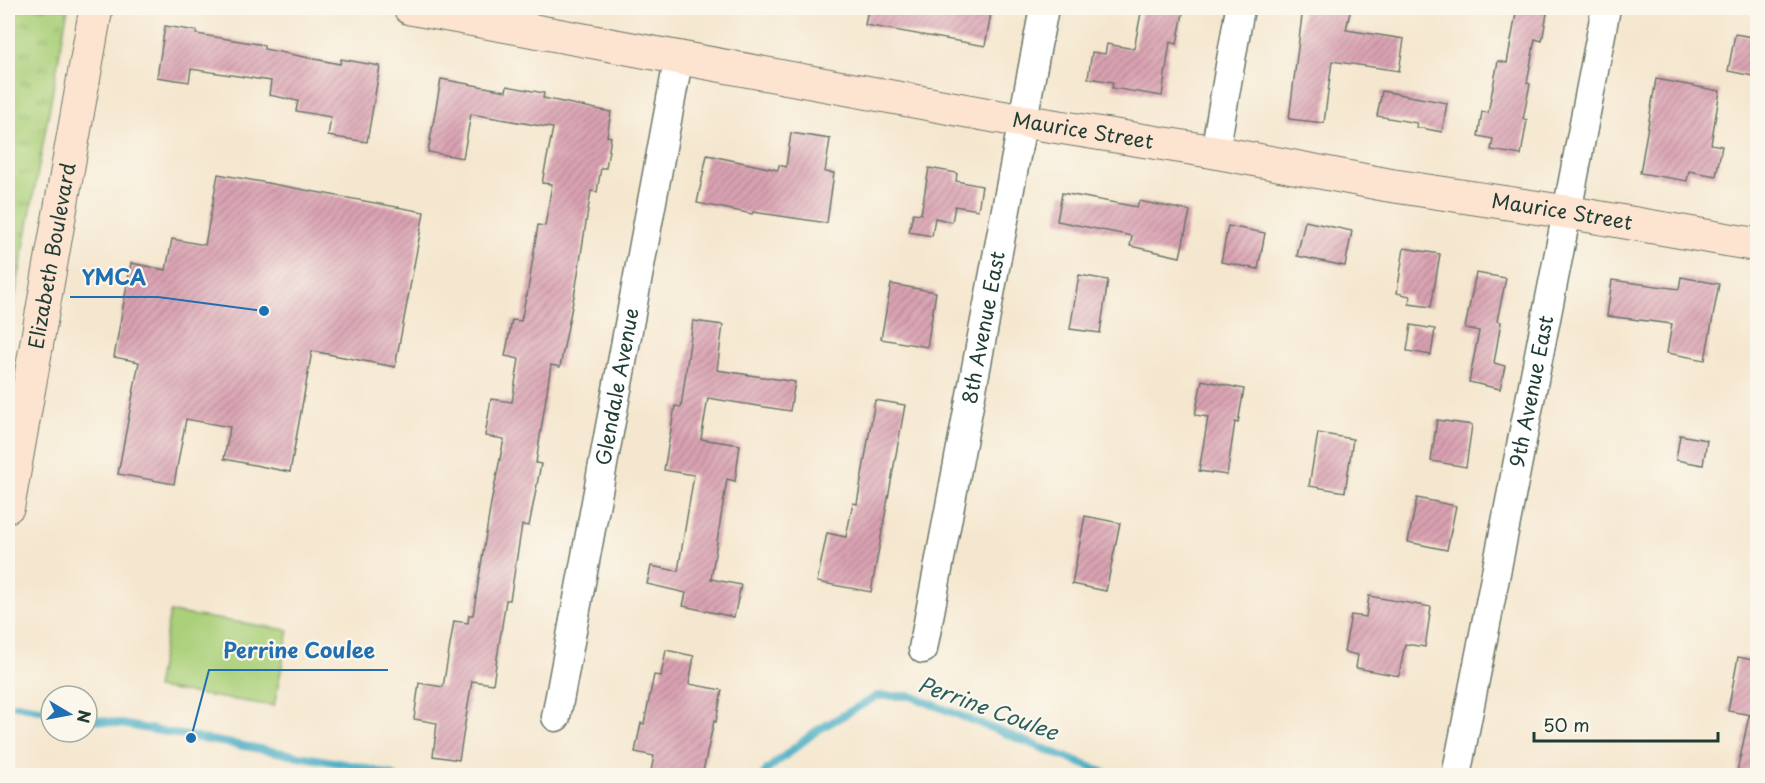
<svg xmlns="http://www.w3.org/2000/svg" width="1765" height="783" font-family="'Playpen Sans',sans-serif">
  <defs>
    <pattern id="park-tufts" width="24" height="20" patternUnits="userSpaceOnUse" patternTransform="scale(1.5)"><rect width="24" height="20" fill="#abd07a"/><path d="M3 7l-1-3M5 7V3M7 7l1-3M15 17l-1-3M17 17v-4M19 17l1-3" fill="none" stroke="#8baa65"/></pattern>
    <pattern id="building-hatch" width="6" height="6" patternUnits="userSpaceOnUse" patternTransform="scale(1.5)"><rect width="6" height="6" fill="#daa2b2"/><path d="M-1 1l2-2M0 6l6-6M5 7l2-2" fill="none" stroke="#b08592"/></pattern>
  </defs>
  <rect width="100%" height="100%" fill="#fbf7ec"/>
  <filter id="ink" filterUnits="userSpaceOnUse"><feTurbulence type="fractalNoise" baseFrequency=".0167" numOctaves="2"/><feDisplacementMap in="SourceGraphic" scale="12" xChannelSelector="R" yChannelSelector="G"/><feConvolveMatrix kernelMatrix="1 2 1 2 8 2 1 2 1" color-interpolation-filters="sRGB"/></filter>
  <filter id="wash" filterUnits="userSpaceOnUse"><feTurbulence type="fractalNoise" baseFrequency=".008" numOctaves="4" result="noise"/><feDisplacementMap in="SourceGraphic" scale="24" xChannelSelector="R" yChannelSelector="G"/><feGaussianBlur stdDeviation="1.35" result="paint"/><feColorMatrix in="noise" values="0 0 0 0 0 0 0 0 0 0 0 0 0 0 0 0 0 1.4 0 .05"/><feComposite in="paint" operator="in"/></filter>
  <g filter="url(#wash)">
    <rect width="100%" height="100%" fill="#f5e7cf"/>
    <polygon fill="url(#park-tufts)" stroke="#658657" stroke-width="1.5" points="8,8 68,8 8,334"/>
    <polygon fill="#abd07a" stroke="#658657" stroke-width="1.5" points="170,612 289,630 274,706 156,688"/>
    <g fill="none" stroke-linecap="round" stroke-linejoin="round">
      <g stroke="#44acc4" stroke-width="8">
        <polyline points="16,705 51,711"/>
        <polyline points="87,718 361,767 394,776"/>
        <polyline points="763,776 767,770 816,731 877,696 911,696 1113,776"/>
      </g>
    </g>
    <g id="blocks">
      <g fill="url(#building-hatch)">
        <polygon points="868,8 992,8 985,46 865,25"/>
        <polygon points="1142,8 1184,8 1177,44 1170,42 1162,96 1112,88 1113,82 1088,78 1092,52 1105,54 1107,44 1134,49"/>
        <polygon points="1303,8 1351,8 1346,30 1404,39 1399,71 1332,61 1324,123 1289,119"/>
        <polygon points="1517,8 1548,8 1542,41 1535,39 1527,83 1530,84 1523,119 1527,120 1521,155 1491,150 1493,139 1478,136 1482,112 1488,113 1498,61 1507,63"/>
        <polygon points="165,26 197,31 196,34 264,45 264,49 340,64 341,59 380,66 367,142 328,136 331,117 296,111 298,101 269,95 271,81 191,69 189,82 157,77"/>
        <polygon points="1735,34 1758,38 1758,77 1728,71"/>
        <polygon points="441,79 506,91 507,86 544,93 543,98 611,112 607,136 611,137 606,168 601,168 597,192 591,191 576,286 560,367 551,365 536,463 541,464 529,526 522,525 510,600 506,600 493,684 472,681 459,760 433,756 437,723 414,719 419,683 443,687 454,621 468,623 469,615 473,615 491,503 504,439 485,436 491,399 512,402 519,359 505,356 512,320 521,321 526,296 527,296 538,225 545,226 552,184 542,183 553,128 471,114 463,158 428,152"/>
        <polygon points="1656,79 1720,91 1711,144 1722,146 1716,176 1689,171 1687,181 1640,173"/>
        <polygon points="1382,91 1447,103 1442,132 1416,127 1417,123 1377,116"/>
        <polygon points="791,133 830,139 825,172 834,173 827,223 753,212 752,214 697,203 707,155 778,170 779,165 786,167"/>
        <polygon points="929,168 957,173 956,181 982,186 978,210 955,206 952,222 935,218 932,236 909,232 913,213 921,214"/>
        <polygon points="218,174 424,212 395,367 312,351 290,472 224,459 230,427 186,419 174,484 118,474 139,362 114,357 131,263 166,270 172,239 205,245"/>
        <polygon points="1062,193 1137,207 1139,201 1190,211 1180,257 1130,246 1132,236 1057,221"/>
        <polygon points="1305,221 1352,231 1345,266 1297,256"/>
        <polygon points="1228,226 1265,233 1258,269 1221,262"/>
        <polygon points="1404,248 1440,254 1431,307 1409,304 1410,296 1397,293"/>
        <polygon points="1476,273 1506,278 1497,321 1501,322 1494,363 1505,366 1500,389 1469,382 1479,331 1465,328"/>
        <polygon points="1079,275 1108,280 1100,333 1070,329"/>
        <polygon points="1681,277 1719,284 1705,360 1667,353 1672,324 1607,316 1612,280 1679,289"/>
        <polygon points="891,284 936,292 927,347 881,339"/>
        <polygon points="693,321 723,325 717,370 795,382 790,411 708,398 701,439 740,445 735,481 727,479 711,579 741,585 734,617 683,606 686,593 647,584 651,566 678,571 694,475 664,470 675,406 681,407"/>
        <polygon points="1411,325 1435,329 1431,355 1407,351"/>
        <polygon points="1202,380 1244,389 1238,423 1235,422 1227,475 1199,471 1208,417 1195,415"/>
        <polygon points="875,400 905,405 871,592 817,582 827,533 846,537 853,503 857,504"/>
        <polygon points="1437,420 1472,425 1466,467 1431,461"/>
        <polygon points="1318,433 1353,439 1345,492 1309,486"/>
        <polygon points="1680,435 1707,440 1703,465 1676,460"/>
        <polygon points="1417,498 1456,506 1447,550 1408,542"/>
        <polygon points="1085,516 1120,523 1106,591 1072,584"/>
        <polygon points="1369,596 1431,607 1425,647 1405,644 1399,676 1356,668 1358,655 1344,652 1351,615 1366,617"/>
        <polygon points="666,650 694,656 689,684 722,690 716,722 714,721 702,776 650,776 654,756 635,752 641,723 644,724 654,675 661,676"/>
        <polygon points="1738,657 1758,661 1758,716 1728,711"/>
        <polygon points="1749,716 1758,717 1758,776 1736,776"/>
      </g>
    </g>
  </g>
  <g filter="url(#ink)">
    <use href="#blocks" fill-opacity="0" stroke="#6a786a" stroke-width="1.5"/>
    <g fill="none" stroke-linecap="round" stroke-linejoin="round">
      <defs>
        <g id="street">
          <polyline points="1215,152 1240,8"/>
          <path id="s1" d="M923,649l121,-641"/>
          <path id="s2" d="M556,717l123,-661"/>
          <path id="s3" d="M1456,776l111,-564 39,-204"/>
        </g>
        <g id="secondary">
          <path id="s4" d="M410,8l612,113 193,31 173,33 179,27 191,33"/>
          <path id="s5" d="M8,506l88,-498"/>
        </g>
      </defs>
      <use href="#street" stroke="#6a786a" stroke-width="31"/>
      <use href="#secondary" stroke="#6a786a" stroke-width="35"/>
      <use href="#street" stroke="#fff" stroke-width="28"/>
      <use href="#secondary" stroke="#fde4d1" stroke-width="33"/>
    </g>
  </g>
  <g text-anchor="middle" stroke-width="4.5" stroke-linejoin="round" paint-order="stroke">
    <g font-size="20" fill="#1f3d34" stroke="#fbf7ec">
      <text dy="7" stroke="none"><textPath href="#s4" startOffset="684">Maurice Street</textPath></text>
      <text dy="7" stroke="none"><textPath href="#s4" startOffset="1170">Maurice Street</textPath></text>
      <text dy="7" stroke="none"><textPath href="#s5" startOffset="254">Elizabeth Boulevard</textPath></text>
      <text dy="7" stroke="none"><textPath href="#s1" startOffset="327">8th Avenue East</textPath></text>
      <text dy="7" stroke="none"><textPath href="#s2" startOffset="336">Glendale Avenue</textPath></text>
      <text dy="7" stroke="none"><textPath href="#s3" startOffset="392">9th Avenue East</textPath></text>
    </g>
    <g font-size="21" font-style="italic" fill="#2a5e5f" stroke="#fbf7ec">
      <text transform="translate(988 709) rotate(20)" y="7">Perrine Coulee</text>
    </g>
  </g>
  <path fill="none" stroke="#1f6fb2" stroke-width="2" d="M264 311L158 297H70M191 738L209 670H388"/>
  <g fill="#1f6fb2" stroke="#fbf7ec" stroke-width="2">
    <circle cx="264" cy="311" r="6"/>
    <circle cx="191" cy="738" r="6"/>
  </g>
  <g font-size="21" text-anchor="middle" font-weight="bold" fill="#1f6fb2" stroke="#fbf7ec" stroke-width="4.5" stroke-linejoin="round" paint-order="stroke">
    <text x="114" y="285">YMCA</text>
    <text x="299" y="658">Perrine Coulee</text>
  </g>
  <rect width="1765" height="783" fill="none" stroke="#fbf7ec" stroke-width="30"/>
  <g transform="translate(69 714) rotate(100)"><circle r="28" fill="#fbf7ec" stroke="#a3ada2" stroke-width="1.5"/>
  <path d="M0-4.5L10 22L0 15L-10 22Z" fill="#1f6fb2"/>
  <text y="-9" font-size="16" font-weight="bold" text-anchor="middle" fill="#1f3d34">N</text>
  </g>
  <path d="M1534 732v9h184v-9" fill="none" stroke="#1f3d34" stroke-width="3"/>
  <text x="1543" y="732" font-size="18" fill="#1f3d34" stroke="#fbf7ec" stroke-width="4.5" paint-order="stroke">50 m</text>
</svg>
